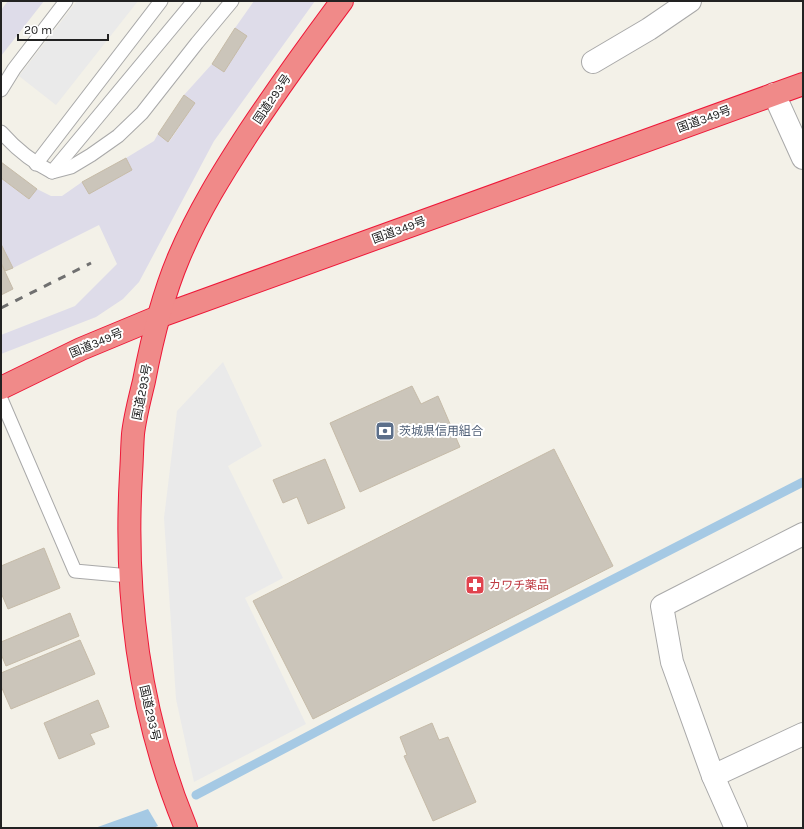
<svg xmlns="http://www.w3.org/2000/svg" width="804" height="829" font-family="Karla,'Noto Sans JP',sans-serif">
  <rect width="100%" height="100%" fill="#f3f1e8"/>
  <g fill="#eaeaea">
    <polygon points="77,1 138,1 56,105 19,76"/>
    <polygon points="223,362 262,446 228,466 283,578 245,598 306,724 194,782 176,699 164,518 177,411"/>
  </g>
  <g fill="#dedce9">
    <polygon points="8,1 44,1 1,56 1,10"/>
    <polygon points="254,1 315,1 214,141 139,282 123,299 96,317 1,354 1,335 75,306 117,264 99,225 13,268 1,244 1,178 29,199 37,189 51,196 62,196 82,182 89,194 132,170 126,158 154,141 158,134 169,142 195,103 184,95 212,64 224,72 246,37 235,28"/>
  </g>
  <polygon fill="#a5c9e4" points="148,809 158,826 153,828 95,828"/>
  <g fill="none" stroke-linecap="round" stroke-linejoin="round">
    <polyline stroke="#a5c9e4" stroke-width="9" points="196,795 352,713 803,482"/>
  </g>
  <g fill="#cbc5ba" stroke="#c6bba8">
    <polygon points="235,28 247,36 224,72 212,64"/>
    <polygon points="184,95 195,103 168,142 158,134"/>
    <polygon points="126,158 132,170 89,194 82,182"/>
    <polygon points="1,162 37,189 29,199 1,178"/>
    <polygon points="1,244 13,268 5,271 1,263"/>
    <polygon points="1,263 13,289 1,295"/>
    <polygon points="412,386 421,404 438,396 460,447 360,492 330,423"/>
    <polygon points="554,449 613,566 313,719 253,601"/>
    <polygon points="325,459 345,508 308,524 297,497 283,503 273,480"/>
    <polygon points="44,548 60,588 8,609 2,595 1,595 1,566"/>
    <polygon points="70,613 79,636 6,666 1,654 1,642"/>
    <polygon points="80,640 95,674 11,709 1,686 1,673"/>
    <polygon points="98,700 109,727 90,734 95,744 59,759 44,723"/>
    <polygon points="432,723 439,740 448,737 476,802 433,821 404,756 407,755 400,737"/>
  </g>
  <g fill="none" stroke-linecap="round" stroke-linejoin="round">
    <defs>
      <g id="lane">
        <polyline points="1,90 14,69 66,1"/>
        <path d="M1,132c15,17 31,30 51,40l19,-5 20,-12 27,-19 24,-23 55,-70 35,-42"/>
        <polyline points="36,164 161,1"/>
        <polyline points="52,172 194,1"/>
        <polyline points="1,399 75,571 130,576"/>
      </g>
      <g id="street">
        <polyline points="593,62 649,29 690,1"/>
        <polyline points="774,94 803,158"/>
        <polyline points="713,776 803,734"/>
        <polyline points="736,828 713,776 672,662 662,606 803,534"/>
      </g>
      <g id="highway">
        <polyline points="1,388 81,349 158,317 803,84"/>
        <path d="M186,828c-47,-113 -62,-233 -55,-354 1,-14 1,-27 2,-40 2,-18 7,-36 11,-53 8,-42 18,-84 35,-124 19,-45 44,-85 70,-125 30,-45 61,-88 93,-131"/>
      </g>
    </defs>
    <use href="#lane" stroke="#a9a9a9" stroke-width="15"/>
    <use href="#street" stroke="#a9a9a9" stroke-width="24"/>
    <use href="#highway" stroke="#ee1838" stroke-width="24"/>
    <use href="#lane" stroke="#fff" stroke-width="13"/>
    <use href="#street" stroke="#fff" stroke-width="22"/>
    <use href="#highway" stroke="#f08a89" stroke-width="22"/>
    <polyline stroke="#707070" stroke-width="3" stroke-dasharray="8 8" stroke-linecap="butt" points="1,308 91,263"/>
  </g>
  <defs>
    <symbol id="bank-square" viewBox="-11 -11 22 22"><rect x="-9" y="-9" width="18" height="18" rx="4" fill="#5c6f8a" stroke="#fff"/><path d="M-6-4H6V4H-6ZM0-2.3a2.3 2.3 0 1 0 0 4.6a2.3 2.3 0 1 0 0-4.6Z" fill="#fff"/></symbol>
    <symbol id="pharmacy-square" viewBox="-11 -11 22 22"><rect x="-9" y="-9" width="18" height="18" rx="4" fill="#e0444e" stroke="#fff"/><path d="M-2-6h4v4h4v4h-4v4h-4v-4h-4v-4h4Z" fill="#fff"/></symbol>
  </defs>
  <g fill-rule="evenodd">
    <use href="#bank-square" x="374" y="420" width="22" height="22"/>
    <use href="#pharmacy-square" x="464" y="574" width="22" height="22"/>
  </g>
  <g text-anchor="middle" stroke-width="4" stroke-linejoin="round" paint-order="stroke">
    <g font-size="12" fill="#222" stroke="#fff">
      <text transform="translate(272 99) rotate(-56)" y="4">国道293号</text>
      <text transform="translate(704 119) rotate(-20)" y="4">国道349号</text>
      <text transform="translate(399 230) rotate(-20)" y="4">国道349号</text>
      <text transform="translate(96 343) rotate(-23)" y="4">国道349号</text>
      <text transform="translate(142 392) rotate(-79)" y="4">国道293号</text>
      <text transform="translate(150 713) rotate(77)" y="4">国道293号</text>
    </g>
    <g font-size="12" fill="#4e5e75" stroke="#fff" text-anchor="start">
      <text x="399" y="435">茨城県信用組合</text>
    </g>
    <g font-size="12" fill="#be3a42" stroke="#fff" text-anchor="start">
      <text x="489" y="589">カワチ薬品</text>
    </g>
  </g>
  <rect width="804" height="829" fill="none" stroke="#222222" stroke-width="4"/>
  <path d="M18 34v6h90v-6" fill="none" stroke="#222222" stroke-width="2"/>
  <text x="24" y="34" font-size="12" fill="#222222" stroke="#ffffff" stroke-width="3" paint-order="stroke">20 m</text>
</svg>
